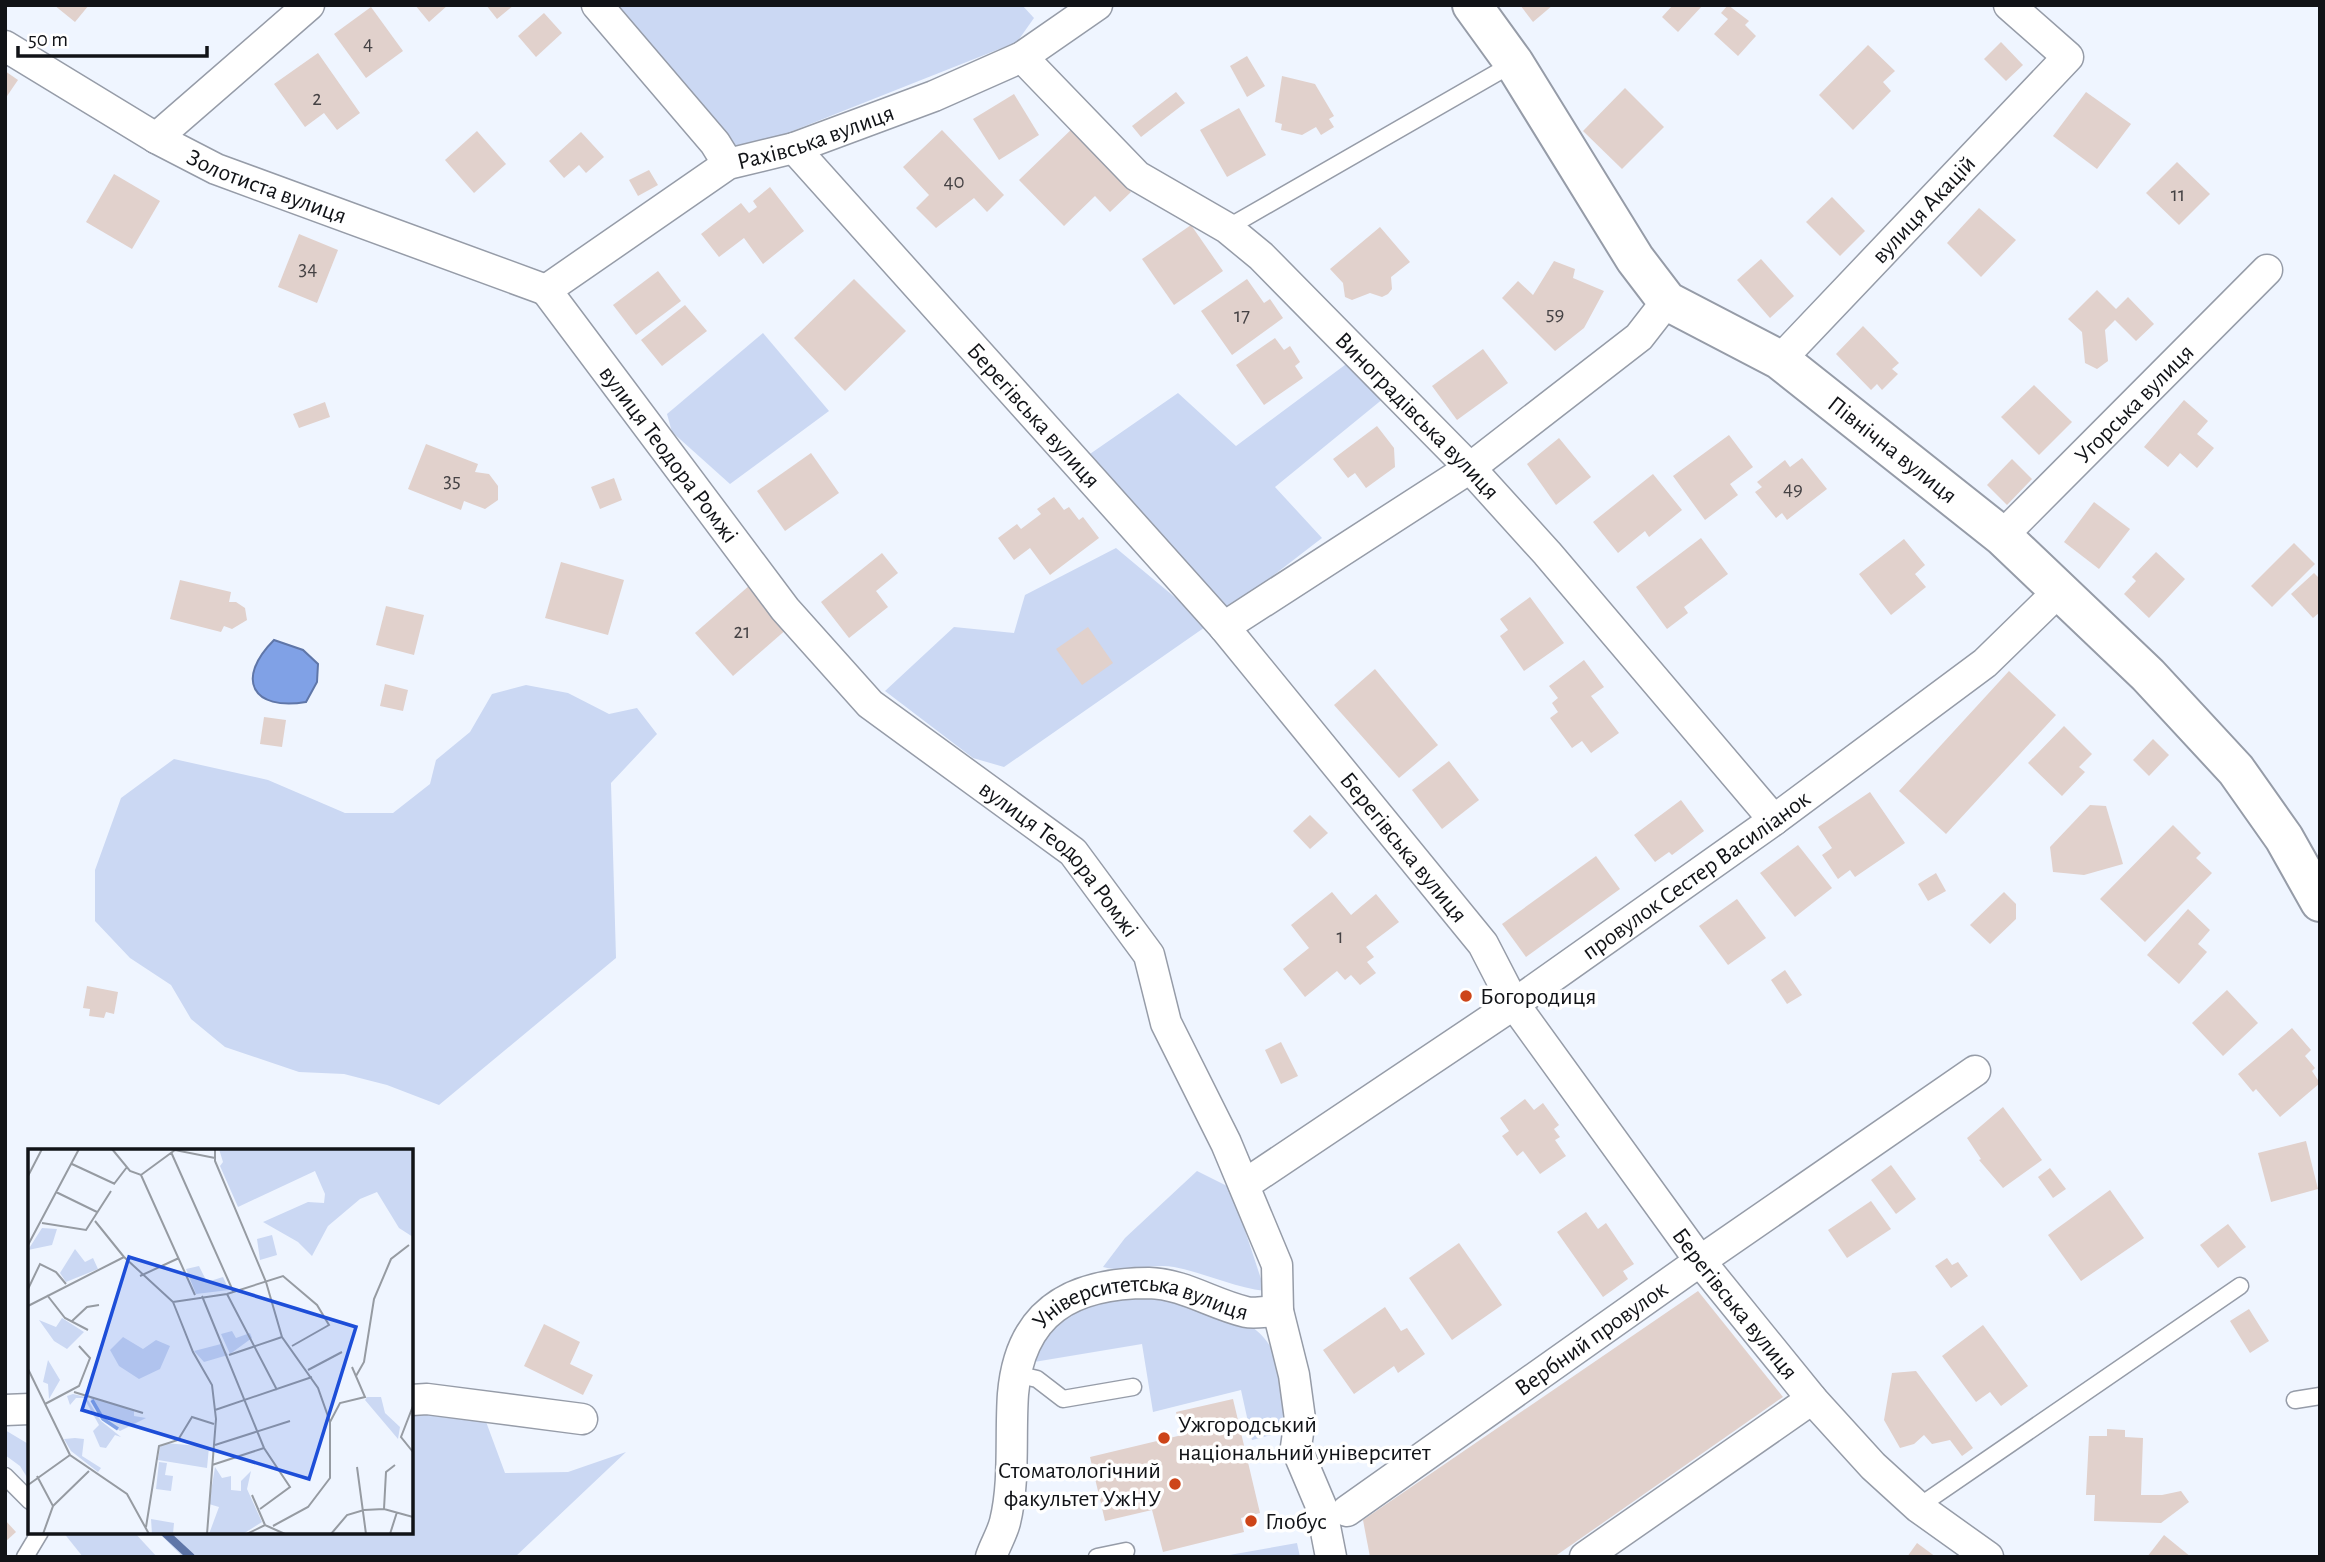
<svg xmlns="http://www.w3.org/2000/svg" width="2325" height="1562" font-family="'Alegreya Sans',sans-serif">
  <rect width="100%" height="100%" fill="#eff5ff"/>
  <g fill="#cbd8f3">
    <polygon points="617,5 1022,5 1034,18 1017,42 785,134 730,148"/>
    <polygon points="763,333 829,411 730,484 672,432 667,414"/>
    <polygon points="1353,359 1384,398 1275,487 1322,538 1223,614 1087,456 1178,393 1236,446"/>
    <polygon points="1116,548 1208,625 1004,767 973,758 885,691 954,627 1014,633 1025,595"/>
    <polygon points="526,685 568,693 609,714 637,708 657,734 611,783 616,958 439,1105 387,1085 344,1074 299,1072 225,1047 191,1019 171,985 130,958 95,921 95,870 121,798 174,759 268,780 345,813 393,813 430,784 436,760 470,732 492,694"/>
    <path d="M1197,1171l34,17 34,103c-32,-4 -60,-18 -91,-24 -24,-4 -48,7 -71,0l22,-29z"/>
    <path d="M1132,1293c46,10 119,11 142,60 10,20 12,47 18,68l-10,11 -30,8 -11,-50 -88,22 -11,-68 -108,18 2,-10 28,-40z"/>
    <polygon points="411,1409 485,1419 505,1473 568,1472 626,1452 515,1557 183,1557 158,1532 411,1532"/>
    <polygon points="5,1430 30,1445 30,1482 20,1466 5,1455"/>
    <polygon points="63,1532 134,1532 157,1557 83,1557"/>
    <polygon points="1297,1543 1300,1557 1218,1557"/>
  </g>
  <path fill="#80a1e6" stroke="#5f76a8" stroke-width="2" d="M274,640l29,10 15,14 -1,18 -11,20c-54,9 -71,-23 -32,-62z"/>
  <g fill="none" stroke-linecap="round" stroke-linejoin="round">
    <polyline stroke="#5f76a8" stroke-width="8" points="164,1532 191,1557"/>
  </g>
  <g fill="#e1d1cc">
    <polygon points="54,5 89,5 75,22"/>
    <polygon points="415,5 448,5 429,22"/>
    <polygon points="486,5 514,5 497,19"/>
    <polygon points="1520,5 1553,5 1533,22"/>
    <polygon points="1673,5 1703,5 1678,32 1662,17"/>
    <polygon points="1728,5 1749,21 1745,25 1756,36 1738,56 1714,34 1728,19 1721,13"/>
    <polygon points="371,7 403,51 366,78 334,34"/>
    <polygon points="544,13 562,33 536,57 518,36"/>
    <polygon points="2001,42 2023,65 2006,81 1984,59"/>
    <polygon points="1868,45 1895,71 1883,82 1891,91 1853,130 1819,95"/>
    <polygon points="318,53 360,113 337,130 324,113 305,127 274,84"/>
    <polygon points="1247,56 1265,86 1247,97 1230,66"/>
    <polygon points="5,71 18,80 5,99"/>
    <polygon points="1282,76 1315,84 1334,116 1329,119 1334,127 1321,135 1316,127 1302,135 1281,130 1282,124 1275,122"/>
    <polygon points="1625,88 1664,127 1622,169 1583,131"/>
    <polygon points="1176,92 1185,103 1141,137 1132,126"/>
    <polygon points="2086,92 2131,124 2097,169 2053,136"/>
    <polygon points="1014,94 1039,135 999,160 973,119"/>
    <polygon points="1239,108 1266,155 1227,177 1200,130"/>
    <polygon points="1077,124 1115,163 1109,168 1131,192 1110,212 1095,196 1064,226 1019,180"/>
    <polygon points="942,130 1004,195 987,212 974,198 936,228 916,208 929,195 903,167"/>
    <polygon points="477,131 506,164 474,193 445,160"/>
    <polygon points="581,132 604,157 586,173 579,165 564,178 549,161"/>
    <polygon points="2177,162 2210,194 2179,225 2146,193"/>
    <polygon points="649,170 658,185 638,196 629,180"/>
    <polygon points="114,174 160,201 132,249 86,222"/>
    <polygon points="770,187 804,231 763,264 744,238 719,257 701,234 741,203 749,213 757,207 753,201"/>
    <polygon points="1832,197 1865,231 1840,256 1806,222"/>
    <polygon points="1979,208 2016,240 1981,277 1947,243"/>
    <polygon points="1191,225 1223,271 1174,305 1142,259"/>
    <polygon points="1380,227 1410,262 1391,277 1392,289 1388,294 1382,297 1370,293 1352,300 1345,297 1343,283 1330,269"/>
    <polygon points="299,234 338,250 317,303 278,287"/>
    <polygon points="1761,259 1794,296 1770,318 1737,280"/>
    <polygon points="1554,261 1575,269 1573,278 1604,291 1584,328 1555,351 1502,298 1518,281 1533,295"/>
    <polygon points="658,271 681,301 636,335 613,305"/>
    <polygon points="854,279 906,331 845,391 794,338"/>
    <polygon points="1247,279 1264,303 1270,299 1283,318 1232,355 1201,311"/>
    <polygon points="2097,290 2116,309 2128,297 2154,324 2136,341 2115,320 2105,330 2108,361 2097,369 2085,363 2082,332 2068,319"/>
    <polygon points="685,305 707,331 662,366 641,340"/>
    <polygon points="1863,326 1899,363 1892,369 1898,374 1882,390 1877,384 1871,390 1836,354"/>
    <polygon points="1275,338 1284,350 1290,346 1300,362 1295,366 1303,378 1264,405 1236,365"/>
    <polygon points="1483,349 1508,383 1457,420 1432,386"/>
    <polygon points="2034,385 2072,422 2039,455 2001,417"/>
    <polygon points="2184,400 2208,421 2197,434 2214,448 2197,468 2180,453 2168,467 2144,447"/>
    <polygon points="325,402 330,417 299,428 293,414"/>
    <polygon points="1377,426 1394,448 1395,467 1366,488 1355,473 1348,478 1333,459"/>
    <polygon points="1729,435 1753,467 1730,484 1738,495 1705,520 1673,476"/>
    <polygon points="1559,438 1591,477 1556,505 1527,464"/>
    <polygon points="426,444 478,464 475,472 489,474 498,486 498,500 485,509 464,501 461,510 408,489"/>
    <polygon points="811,453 839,493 785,531 757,491"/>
    <polygon points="1802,458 1827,489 1787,520 1782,513 1776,518 1755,492 1762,487 1757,482 1785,460 1790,467"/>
    <polygon points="2012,459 2032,479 2007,505 1987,485"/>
    <polygon points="1653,474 1682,510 1649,537 1645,531 1618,553 1593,522"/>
    <polygon points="614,478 622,500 600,509 591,487"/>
    <polygon points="1054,497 1064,510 1069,507 1079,520 1083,517 1099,538 1050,575 1030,548 1014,560 998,538 1017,524 1021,529 1041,514 1037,509"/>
    <polygon points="2094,502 2130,529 2099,569 2064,542"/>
    <polygon points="1701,538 1728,574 1684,607 1688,613 1667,629 1636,587"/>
    <polygon points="1904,539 1925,565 1915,574 1926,587 1891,615 1859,574"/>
    <polygon points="2294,543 2315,564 2272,607 2251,586"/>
    <polygon points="2156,552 2185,579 2149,618 2124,594 2136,581 2132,577"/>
    <polygon points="882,553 898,573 876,591 888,607 849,638 821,602"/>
    <polygon points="561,562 624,580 608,635 545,618"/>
    <polygon points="2314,573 2320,579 2320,612 2313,618 2291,594"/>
    <polygon points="180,580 231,592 229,602 236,602 245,608 247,620 232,629 224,626 221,632 170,619"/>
    <polygon points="750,585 788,628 733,676 695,633"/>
    <polygon points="1530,597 1564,643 1524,671 1500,636 1508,630 1500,619"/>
    <polygon points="386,606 424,615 414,655 376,645"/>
    <polygon points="1088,627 1113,663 1082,685 1056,649"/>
    <polygon points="1584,660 1604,687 1591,696 1619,733 1591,753 1582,741 1572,748 1550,718 1558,712 1552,703 1558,698 1549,686"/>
    <polygon points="1375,669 1438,745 1399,778 1334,705"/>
    <polygon points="2009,671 2056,715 1946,834 1899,791"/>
    <polygon points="385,684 408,690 403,711 380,706"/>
    <polygon points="264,717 286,720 282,747 260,744"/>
    <polygon points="2064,726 2092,754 2079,767 2085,772 2062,796 2028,763"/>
    <polygon points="2153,739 2169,755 2149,776 2133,760"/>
    <polygon points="1449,761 1479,800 1442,829 1412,790"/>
    <polygon points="1870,792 1905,843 1855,877 1850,870 1838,879 1822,855 1832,848 1818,827"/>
    <polygon points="1681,800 1704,831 1672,855 1669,852 1655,862 1634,835"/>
    <polygon points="2090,805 2106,806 2123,864 2084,875 2053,872 2050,847"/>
    <polygon points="1310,815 1328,833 1310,849 1293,831"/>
    <polygon points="2173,825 2201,853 2196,858 2212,873 2145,942 2100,899"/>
    <polygon points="1798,845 1832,888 1795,917 1760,873"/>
    <polygon points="1596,856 1620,889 1526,957 1502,924"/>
    <polygon points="1936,873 1946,891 1928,901 1918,884"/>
    <polygon points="1332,892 1351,915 1376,894 1399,922 1366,947 1374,957 1367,962 1376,973 1360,985 1351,975 1345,980 1337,971 1305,997 1283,969 1309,948 1291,925"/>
    <polygon points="2004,892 2016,904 2016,919 1990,944 1970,925"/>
    <polygon points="1737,899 1766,938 1728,965 1699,926"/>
    <polygon points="2188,909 2210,930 2198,944 2207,952 2179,984 2147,955"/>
    <polygon points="1785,970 1802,995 1787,1004 1771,980"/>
    <polygon points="87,986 118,992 114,1014 106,1012 104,1018 89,1016 90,1009 83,1008"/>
    <polygon points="2227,990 2258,1023 2223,1056 2192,1023"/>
    <polygon points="2292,1028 2311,1050 2305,1056 2315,1068 2312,1071 2320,1083 2280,1117 2256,1089 2253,1092 2238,1074"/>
    <polygon points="1281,1042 1298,1076 1281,1084 1265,1050"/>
    <polygon points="1525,1099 1534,1110 1543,1103 1559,1125 1554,1129 1560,1137 1555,1140 1566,1156 1540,1174 1523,1151 1517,1156 1502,1136 1509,1131 1500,1118"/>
    <polygon points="2003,1107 2042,1160 2003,1188 1979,1160 1981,1159 1967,1138"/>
    <polygon points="2306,1141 2318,1189 2271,1202 2258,1153"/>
    <polygon points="1891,1165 1916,1199 1896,1214 1871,1180"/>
    <polygon points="2050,1168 2066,1189 2053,1198 2038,1177"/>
    <polygon points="2110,1190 2144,1238 2081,1281 2048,1235"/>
    <polygon points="1871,1201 1891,1229 1847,1258 1828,1230"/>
    <polygon points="1586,1212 1598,1229 1606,1223 1634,1264 1623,1271 1628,1279 1603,1297 1557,1232"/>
    <polygon points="2228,1224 2246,1247 2218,1268 2200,1245"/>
    <polygon points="1459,1243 1502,1305 1452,1340 1409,1278"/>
    <polygon points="1947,1258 1952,1265 1958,1262 1968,1276 1951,1288 1935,1266"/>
    <polygon points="1698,1291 1783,1397 1554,1557 1370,1557 1363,1520"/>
    <polygon points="1385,1307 1401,1331 1407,1328 1425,1354 1398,1373 1394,1366 1354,1394 1323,1350"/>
    <polygon points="2249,1309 2269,1341 2250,1353 2230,1321"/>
    <polygon points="544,1324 580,1342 570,1364 593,1375 583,1395 524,1366"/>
    <polygon points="1983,1325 2028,1386 2001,1406 1990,1392 1976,1402 1942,1356"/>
    <polygon points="1916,1371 1973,1448 1962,1456 1950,1440 1932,1444 1924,1435 1914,1444 1900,1448 1884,1420 1892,1373"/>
    <polygon points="1233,1399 1260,1513 1241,1518 1244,1532 1163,1552 1152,1510 1105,1521 1090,1457 1182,1435 1176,1412"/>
    <polygon points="2107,1429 2125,1430 2125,1437 2143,1438 2141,1495 2162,1495 2181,1491 2189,1502 2161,1523 2094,1521 2095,1495 2086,1495 2089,1436 2107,1436"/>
    <polygon points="5,1520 16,1532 5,1542"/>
    <polygon points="2164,1535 2191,1557 2147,1557"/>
    <polygon points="1917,1543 1936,1557 1907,1557"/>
  </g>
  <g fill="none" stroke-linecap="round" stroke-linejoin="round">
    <defs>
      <g id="service">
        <polyline points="1227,228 1514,63"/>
        <polyline points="1016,1374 1037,1379 1063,1399 1133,1387"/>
        <polyline points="2295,1400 2320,1396"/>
        <polyline points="5,1476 30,1501"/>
        <polyline points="1918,1507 2240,1286"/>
        <polyline points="25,1557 40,1532"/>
        <polyline points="1097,1557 1126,1551"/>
      </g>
      <g id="minor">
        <polyline points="597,5 715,143 728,164"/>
        <path id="s1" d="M5,46l151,92 60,31 330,121"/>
        <path id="s2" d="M1022,57l115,119 90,52 34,28 209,212 77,85 227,267"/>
        <polyline points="156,138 309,5"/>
        <path id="s3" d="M794,148l430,479 259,317 31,60 186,257 112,138 61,67 45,41 70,50"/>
        <path id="s4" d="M546,290l239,319 85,95 203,148 76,103 17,68 60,120 51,122 1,46 16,64 6,44 -4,28 25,59 10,51"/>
        <path id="s5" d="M546,290l182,-126 66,-16 140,-52 88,-39 75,-52"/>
        <path id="s6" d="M1780,360l288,-303 -59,-52"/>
        <path id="s7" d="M2002,536l265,-266"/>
        <polyline points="1224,627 1470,468 1639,337 1667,301"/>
        <path id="s8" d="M1244,1185l270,-181 260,-184 211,-157 75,-73"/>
        <polyline points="411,1400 427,1399 582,1419"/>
        <polyline points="5,1410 30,1409"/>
        <path id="s9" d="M1347,1511l353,-250 275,-190"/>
        <path id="s10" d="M991,1557c4,-12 11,-23 14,-35 10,-41 5,-86 8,-128 7,-83 59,-111 136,-111 35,1 63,21 97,29 9,2 22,-1 32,-1"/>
        <polyline points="1585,1557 1812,1399"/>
      </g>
      <g id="tertiary">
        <path id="s11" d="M1472,5l42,58 121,196 32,42 113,59 222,176 146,139 88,95 48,68 36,64"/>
      </g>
    </defs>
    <use href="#service" stroke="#969ca8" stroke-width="19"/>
    <use href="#minor" stroke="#969ca8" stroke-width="33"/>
    <use href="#tertiary" stroke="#969ca8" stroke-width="42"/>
    <use href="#service" stroke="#fff" stroke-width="16"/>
    <use href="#minor" stroke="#fff" stroke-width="30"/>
    <use href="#tertiary" stroke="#fff" stroke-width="38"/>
  </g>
  <g fill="#cd4519" stroke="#fff" stroke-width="2.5">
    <circle cx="1466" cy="996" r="7"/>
    <circle cx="1164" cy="1438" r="7"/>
    <circle cx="1175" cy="1484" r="7"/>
    <circle cx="1251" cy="1521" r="7"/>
  </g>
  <g text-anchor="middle" stroke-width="7" stroke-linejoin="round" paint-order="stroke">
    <g font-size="21" fill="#454244">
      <text x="368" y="50">4</text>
      <text x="317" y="105">2</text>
      <text x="954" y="188">40</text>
      <text x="2178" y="201">11</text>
      <text x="308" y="275">34</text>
      <text x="1555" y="320">59</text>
      <text x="1242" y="322">17</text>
      <text x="452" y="487">35</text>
      <text x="1793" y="495">49</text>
      <text x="742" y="638">21</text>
      <text x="1340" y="943">1</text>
    </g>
    <g font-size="24" fill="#111317" stroke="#fff">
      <text dy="8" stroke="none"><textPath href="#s5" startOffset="313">Рахівська вулиця</textPath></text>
      <text dy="8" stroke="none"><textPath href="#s1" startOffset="298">Золотиста вулиця</textPath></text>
      <text dy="8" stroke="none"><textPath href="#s6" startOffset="208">вулиця Акацій</textPath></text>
      <text dy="8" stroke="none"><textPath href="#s7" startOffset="187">Угорська вулиця</textPath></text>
      <text dy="8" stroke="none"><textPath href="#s3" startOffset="359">Берегівська вулиця</textPath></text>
      <text dy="8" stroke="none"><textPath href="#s2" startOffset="537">Виноградівська вулиця</textPath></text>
      <text dy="8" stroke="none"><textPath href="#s11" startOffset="626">Північна вулиця</textPath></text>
      <text dy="8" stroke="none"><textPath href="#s4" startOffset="205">вулиця Теодора Ромжі</textPath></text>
      <text dy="8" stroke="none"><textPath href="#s3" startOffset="928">Берегівська вулиця</textPath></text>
      <text dy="8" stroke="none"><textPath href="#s4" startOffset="772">вулиця Теодора Ромжі</textPath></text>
      <text dy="8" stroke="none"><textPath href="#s8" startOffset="548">провулок Сестер Василіанок</textPath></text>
      <text dy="8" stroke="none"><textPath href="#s3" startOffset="1493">Берегівська вулиця</textPath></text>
      <text dy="8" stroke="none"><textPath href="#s10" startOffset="354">Університетська вулиця</textPath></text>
      <text dy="8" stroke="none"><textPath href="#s9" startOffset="299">Вербний провулок</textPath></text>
    </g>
    <g font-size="24" fill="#111317" stroke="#fff" text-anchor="start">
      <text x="1480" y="1004">Богородиця</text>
      <text x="1178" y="1432">Ужгородський<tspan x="1178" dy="28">національний університет</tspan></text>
      <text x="1161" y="1478" text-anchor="end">Стоматологічний<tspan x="1161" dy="28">факультет УжНУ</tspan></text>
      <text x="1265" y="1529">Глобус</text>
    </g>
  </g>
  <g transform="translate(28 1149)">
    <rect width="385" height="385" fill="#eff5ff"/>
    <path d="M191,0h194v88l-14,-9 -22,-36 -17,7 -32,27 -16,30 -14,-14 -35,-20 45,-20 16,1 1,-9 -10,-23 -77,36 -18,-41 3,-4zM14,79l15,1 -5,16 -24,5zM244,86l5,20 -17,5 -3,-21zM47,100l10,13 8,-4 5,11 -32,13 -6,-9zM171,117l8,16 16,-5 6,13 -33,4 -10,-25zM34,169l22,14 -17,17 -13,-8 -15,-21 17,7zM204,182l4,7 14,-5 2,5 -22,16 -9,-20zM95,188l20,12 13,-9 14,6 -10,23 -21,10 -20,-13 -9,-16zM193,195l7,11 -24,7 -10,-11zM20,211l12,20 -11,19 -1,-15 -5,-2zM45,245l13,3 15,24 20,16 -6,-2 -9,13 -6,-1 -7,-16 6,-6 -15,-27h-8l-6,7 -3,-9zM62,248l44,13v6l12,2 -26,13 -18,-12zM339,248h14l4,16 15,14 -2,12 -33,-39zM47,289l9,1 -2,17 19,12 -3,4 -27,-21 -7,-12zM138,294l43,4 -2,21 -49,-8 2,-13zM131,313l8,1 -2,12 8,1 -2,15 -15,-2zM187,318l7,11 9,-2v14l10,1v-10l10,-10 -4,18 15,33 -19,12h-34l10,-27 -10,-3zM123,370l23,4 -1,11h-21z" fill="#cbd8f3"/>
    <path fill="none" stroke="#80a1e6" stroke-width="3.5" d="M64,251l11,19 15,10"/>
    <path fill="none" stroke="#969ba2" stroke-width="2" d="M84,0l18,22 11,4 34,-25 40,8M187,0v12l51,121 16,55 36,51 12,34v56l-22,29 -35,19M143,3l62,139M44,15l43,20M113,26l54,120M0,27l14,-27M86,35l13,-17M28,43l41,20M67,72l29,36M14,74l44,7 25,-39M0,96l51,-96M112,127l39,-18M0,140l12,-25 16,8 10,12M199,145l50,96M19,146l18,23 23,12M174,147l62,152 26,39 -30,22M145,153l20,50 19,33 4,34 -9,115M145,153l54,-8 56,-18 34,29 12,20 -37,21M0,157l96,-49 49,45M43,173l16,-15 12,-2M201,206l53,-18M0,220l42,86 57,39 22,40M280,221l34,-18M328,227l8,-14 10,-63 17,-40 18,-14M46,243l69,21M17,255l34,-18 11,-28 -11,-12M385,257l-12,31 12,15M187,261l97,-33M302,273l10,-19 25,-6 -13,-30M187,296l75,-24M184,316l52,-17M329,318l9,67M9,327l16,30 -10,28M0,336l42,-30M224,346l13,30M25,357l36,-35M356,360l2,-37 9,-7M118,378l13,-81 19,-6 14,-23 22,7M219,385l18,-9 20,9M303,385l16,-19 17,-5 20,-1 29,8M362,385l7,-22"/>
    <path fill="#1d4ed8" fill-opacity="0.15" stroke="#1d4ed8" stroke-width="3.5" d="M101,108l227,70 -47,152 -227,-69z"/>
    <rect width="385" height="385" fill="none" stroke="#111317" stroke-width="3.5"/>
  </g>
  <rect width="2325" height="1562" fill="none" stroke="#111317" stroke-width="14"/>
  <path d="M18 46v10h189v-10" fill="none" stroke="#111317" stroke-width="3.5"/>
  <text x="28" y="46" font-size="21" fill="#111317" stroke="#ffffff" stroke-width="5" paint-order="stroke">50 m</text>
</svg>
